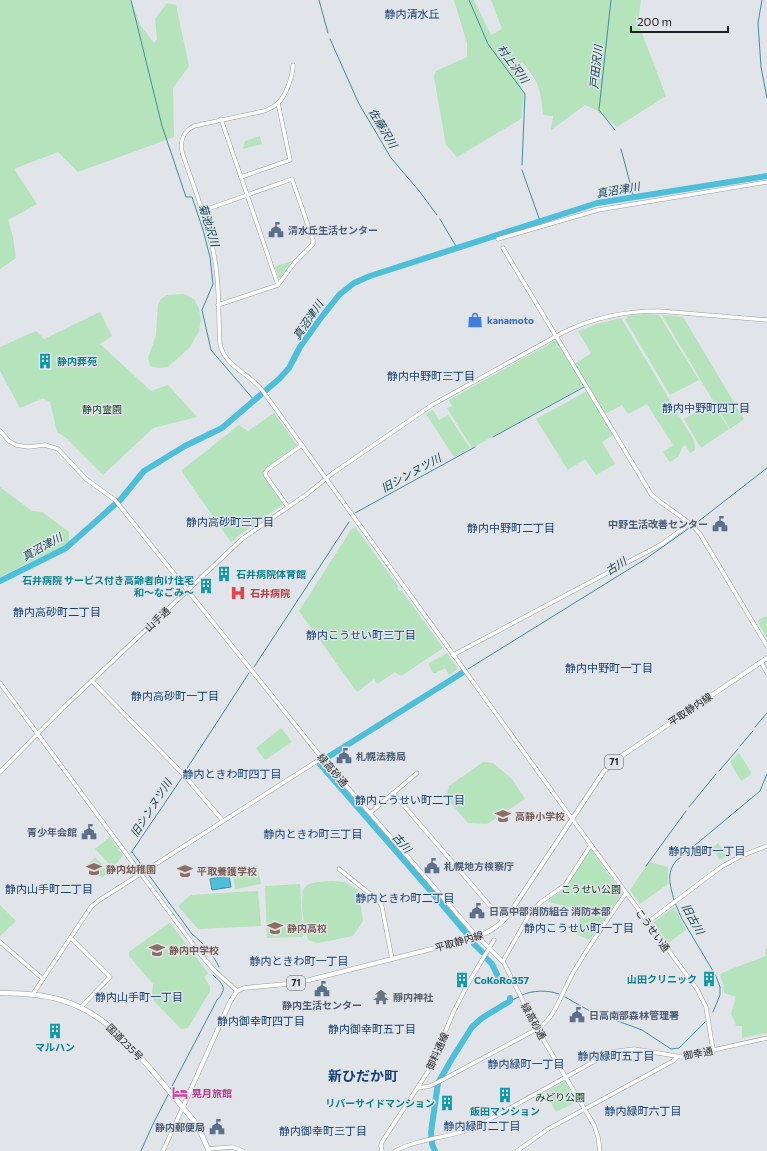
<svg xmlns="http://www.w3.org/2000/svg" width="767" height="1151" font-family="Commissioner,'Noto Sans JP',sans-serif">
  <rect width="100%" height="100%" fill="#e1e4e8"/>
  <g fill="#b5e3bc">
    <polygon points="0,0 130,0 141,26 154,43 157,39 155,19 167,3 176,5 189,66 173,88 174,137 78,172 58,152 14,169 37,204 8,220 13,237 16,258 0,269"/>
    <path d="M454,0h20l17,35 11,-6 -11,-29h150l-3,23 28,73 -49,31 -21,-17 -11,-5 -34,25 2,-14 -10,-1c-2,-26 -4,-33 -21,-53l-7,12 9,19 -3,26 -64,38 -11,-12 -12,-68 2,-6 31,-14v-14z"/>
    <polygon points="260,136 262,144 243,149 245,141"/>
    <polygon points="294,260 281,278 279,278 275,267"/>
    <polygon points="184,294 194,299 199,309 201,320 199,331 190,347 168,367 159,368 150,366 148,358 156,335 158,304 161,299 167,295"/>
    <polygon points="100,312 112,336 100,344 151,391 168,385 197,417 153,428 103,475 65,437 57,432 50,402 43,398 20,408 0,371 0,347 36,331 44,339"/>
    <polygon points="643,314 659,315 699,380 670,395 625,319 628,318 627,316"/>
    <polygon points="662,315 683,317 744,419 730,429"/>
    <polygon points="621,318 694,441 695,450 690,453 685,445 682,447 679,456 670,462 663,452 673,445 647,404 628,414 622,405 605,414 575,364 591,353 578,331 597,324"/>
    <polygon points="556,340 584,386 472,448 447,408 452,406 449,400"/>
    <polygon points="587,391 613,435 602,442 615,464 596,475 585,459 568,470 536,419"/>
    <polygon points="712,402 729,429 701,448 684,419"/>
    <polygon points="433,410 439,420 448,415 470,448 454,457 426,414"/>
    <polygon points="274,413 297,445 265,469 263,475 283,504 238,536 231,542 182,472 182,470 239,425 248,431"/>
    <polygon points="0,487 32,511 42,512 69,532 69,543 0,577"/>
    <polygon points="355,527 398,586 397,588 399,591 401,590 443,648 401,676 395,672 377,684 374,679 357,692 299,611 351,530"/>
    <polygon points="767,616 767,638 759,624 758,620"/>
    <polygon points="447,653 458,669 449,675 445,668 436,673 433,673 429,665 429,663"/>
    <polygon points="281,728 292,742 265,760 256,748"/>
    <polygon points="739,753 751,772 750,775 741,781 730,762"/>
    <polygon points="483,762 493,763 512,779 525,799 487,824 468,823 448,800 447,794 449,786"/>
    <polygon points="110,837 123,855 113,868 95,849"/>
    <polygon points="718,843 727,856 720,860 712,848"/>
    <polygon points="589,850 592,850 622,894 590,940 576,934 582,910 548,902 549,899 564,889"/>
    <polygon points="95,857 109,871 102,878 88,864"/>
    <polygon points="649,862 668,867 668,884 640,904 630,890"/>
    <polygon points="257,865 261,884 235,889 232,870"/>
    <path d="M331,881l13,1 14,8 5,31 -10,15 -35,7c-3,-1 -7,-1 -9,-3 -6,-5 -9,-46 -5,-52 6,-7 19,-6 27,-7z"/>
    <polygon points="300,884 303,937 267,938 265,886"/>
    <polygon points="258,891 261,926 198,929 178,906 191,895"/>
    <polygon points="0,905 16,921 0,936"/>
    <polygon points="674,907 686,930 668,943 654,922"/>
    <polygon points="169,923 170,923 208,973 204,977 210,986 210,991 188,1028 181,1029 154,1001 152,995 153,984 129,956 129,952"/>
    <polygon points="765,949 767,949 767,1033 742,1038 742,1026 736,1026 735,1022 731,1014 736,997 724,993 723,984 720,974 734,968 766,956"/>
    <polygon points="565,1081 576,1102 556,1112 545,1092"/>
  </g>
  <polygon fill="#4dbfd8" stroke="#3f8fa1" points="229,875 231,887 212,890 210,879"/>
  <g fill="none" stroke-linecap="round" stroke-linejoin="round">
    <g stroke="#3f8fa1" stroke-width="1">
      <polyline points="131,0 162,126 186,197 192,197 203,230 210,257 213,284 202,310 211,350 254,400"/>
      <polyline points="319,0 328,33"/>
      <polyline points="469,0 488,44 525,94 522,165"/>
      <polyline points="611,0 599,110 615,130"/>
      <polyline points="762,0 758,23 761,67 767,98"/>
      <polyline points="330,39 359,104 374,129 391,158 420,192 437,215"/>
      <polyline points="621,149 634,198"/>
      <polyline points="522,170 540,221"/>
      <polyline points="440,219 457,248"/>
      <polyline points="493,437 584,387"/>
      <polyline points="355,513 475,447"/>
      <polyline points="254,667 349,522"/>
      <polyline points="468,669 647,558 695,524 767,468"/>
      <polyline points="755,727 767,713"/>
      <polyline points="740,746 753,731"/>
      <polyline points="719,771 738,749"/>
      <polyline points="184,773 249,673"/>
      <polyline points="689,807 716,774"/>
      <path d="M132,852l60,82c11,9 21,20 27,33"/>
      <polyline points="131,853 183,776"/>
      <polyline points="646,866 686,811"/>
      <path d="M674,900c-4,-16 -8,-26 2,-39l84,-70 7,-17"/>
      <polyline points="675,903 682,919 716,976 720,987 720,995 713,1012"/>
      <path d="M522,995c11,-5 26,-5 37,-1"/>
      <polyline points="565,997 588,1010 642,1030 671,1049 679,1048 705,1022"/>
      <polyline points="510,1001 519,997"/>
      <path d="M170,1090l47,-90c11,-12 6,-16 -4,-25"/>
      <polyline points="141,1151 153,1124 169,1093"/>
    </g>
    <g stroke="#4dbfd8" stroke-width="6">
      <polyline points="0,581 66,548 121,499 144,471 185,446 222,428 279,379 289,368 300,347 320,319 339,295 354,283 370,276 597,203 767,176"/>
      <polyline points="328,757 462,673"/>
      <polyline points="320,764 429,889 468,935"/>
      <polyline points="474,944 482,952"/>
      <polyline points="487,959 492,964 500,981"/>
      <polyline points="435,1151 432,1144 431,1132 438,1083 453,1057 472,1027 482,1018 510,1001 510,998"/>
    </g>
    <defs>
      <g id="tertiary">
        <path d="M293,65c0,10 -7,31 -15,38 -4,4 -9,6 -14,8l-70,15c-11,6 -14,14 -12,26 12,36 27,72 33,109 5,28 3,56 5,83 5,23 29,29 42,46l329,455 106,144 9,18 7,43"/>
        <polyline points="221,119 241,177"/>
        <polyline points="202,211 292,179 313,240 313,244 295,262 278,285 218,305"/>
        <polyline points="498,239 598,210 767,182"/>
        <path d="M503,248l148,246c15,15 36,23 49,40l67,112"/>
        <polyline points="278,285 241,177 290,160 278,103"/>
        <polyline points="0,431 9,441 16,445 28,447 45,445 58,449 86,479 115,500 317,752 472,931 504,963 537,1029 594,1125 598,1137 600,1151"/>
        <polyline points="288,507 266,476 265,473 268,469 302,445"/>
        <polyline points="453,655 645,553 662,544 689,524"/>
        <polyline points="761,662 767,673"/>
        <polyline points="92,681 184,775 223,821"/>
        <polyline points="0,683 201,955 214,970 237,991"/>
        <path d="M0,772l64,-65 178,-168 65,-45 26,-21 99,-68 130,-72c32,-16 63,-22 97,-22l108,9"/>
        <polyline points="393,793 503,921"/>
        <polyline points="370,813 417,773"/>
        <polyline points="339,869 379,901 382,907 392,959"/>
        <polyline points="648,922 721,867 741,856 767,846"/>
        <polyline points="71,938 110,977 81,1007"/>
        <polyline points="0,942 43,979"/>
        <polyline points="503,961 531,912 541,902 565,885 591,845"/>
        <polyline points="33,994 91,907 98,901 322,758"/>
        <path d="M418,1088l12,-2 14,-7 93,-50c19,-11 25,-38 36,-56 16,-28 35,-54 53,-80"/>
        <polyline points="208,1149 232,1147 243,1151"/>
        <polyline points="163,1151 183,1107"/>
        <polyline points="382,1151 381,1146 382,1142 429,1070 454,1011 469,982 494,940"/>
        <path d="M395,1151c25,-13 53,-13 79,-23l137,-76 23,-3 48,8 85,-19"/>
        <polyline points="517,1151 548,1129 673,1061 677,1057"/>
      </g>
      <path id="primary" d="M183,1107l47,-105 7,-11 7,-3 43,-4 22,-4 158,-40c17,-5 30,-11 42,-26l95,-143 16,-14 147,-99"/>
      <path id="trunk" d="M0,993c20,0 41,1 61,7 41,12 67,42 94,74 13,16 26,31 39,47l6,10 9,20"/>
    </defs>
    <use href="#tertiary" stroke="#999ca0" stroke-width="4.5"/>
    <use href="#primary" stroke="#999ca0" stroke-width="5"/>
    <use href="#trunk" stroke="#999ca0" stroke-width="5.5"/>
    <use href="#tertiary" stroke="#fff" stroke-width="3.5"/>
    <use href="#primary" stroke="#fff" stroke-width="4"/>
    <use href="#trunk" stroke="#fff" stroke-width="4.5"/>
  </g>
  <defs>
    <symbol id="civic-bare" viewBox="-9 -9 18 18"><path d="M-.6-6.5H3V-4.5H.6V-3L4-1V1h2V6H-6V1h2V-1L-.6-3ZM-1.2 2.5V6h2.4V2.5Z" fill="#5c6f8a" stroke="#e1e4e8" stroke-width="2.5" paint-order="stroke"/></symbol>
    <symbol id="shop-bare" viewBox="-9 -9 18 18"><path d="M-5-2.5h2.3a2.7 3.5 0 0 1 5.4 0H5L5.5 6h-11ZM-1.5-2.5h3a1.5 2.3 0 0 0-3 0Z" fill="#3f7fe0" stroke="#e1e4e8" stroke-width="2.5" paint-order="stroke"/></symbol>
    <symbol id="building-bare" viewBox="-9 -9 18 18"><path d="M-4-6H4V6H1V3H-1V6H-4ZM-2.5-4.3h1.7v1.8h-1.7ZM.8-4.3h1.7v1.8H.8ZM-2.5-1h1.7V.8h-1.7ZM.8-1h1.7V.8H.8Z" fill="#0f9aa8" stroke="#e1e4e8" stroke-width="2.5" paint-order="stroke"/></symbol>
    <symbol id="hospital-bare" viewBox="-9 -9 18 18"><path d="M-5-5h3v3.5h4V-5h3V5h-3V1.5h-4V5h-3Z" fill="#e0444e" stroke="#e1e4e8" stroke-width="2.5" paint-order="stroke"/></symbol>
    <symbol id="school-bare" viewBox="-9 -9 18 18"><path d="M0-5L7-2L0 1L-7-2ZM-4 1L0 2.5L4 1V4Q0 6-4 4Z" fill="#8d6e63" stroke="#e1e4e8" stroke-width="2.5" paint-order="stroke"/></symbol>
    <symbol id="temple-bare" viewBox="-9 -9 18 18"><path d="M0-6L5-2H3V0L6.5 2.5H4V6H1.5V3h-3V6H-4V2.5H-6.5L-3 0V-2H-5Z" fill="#6b7280" stroke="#e1e4e8" stroke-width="2.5" paint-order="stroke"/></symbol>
    <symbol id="hotel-bare" viewBox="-9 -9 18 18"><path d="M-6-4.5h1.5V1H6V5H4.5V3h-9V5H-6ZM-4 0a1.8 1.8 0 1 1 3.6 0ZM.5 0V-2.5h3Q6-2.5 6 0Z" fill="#d1479c" stroke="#e1e4e8" stroke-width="2.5" paint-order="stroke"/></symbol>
  </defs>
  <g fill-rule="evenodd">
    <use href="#civic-bare" x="265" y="219" width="22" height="22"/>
    <use href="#shop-bare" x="464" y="309" width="22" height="22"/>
    <use href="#building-bare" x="34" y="350" width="22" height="22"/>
    <use href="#civic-bare" x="709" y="513" width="22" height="22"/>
    <use href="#building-bare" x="213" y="563" width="22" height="22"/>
    <use href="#building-bare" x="195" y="575" width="22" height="22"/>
    <use href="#hospital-bare" x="227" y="582" width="22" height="22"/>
    <use href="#civic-bare" x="333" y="745" width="22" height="22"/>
    <use href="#school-bare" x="492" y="805" width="22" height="22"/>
    <use href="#civic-bare" x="78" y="821" width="22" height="22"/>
    <use href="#civic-bare" x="421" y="855" width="22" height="22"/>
    <use href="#school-bare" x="83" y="858" width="22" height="22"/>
    <use href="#school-bare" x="174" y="860" width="22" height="22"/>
    <use href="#civic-bare" x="466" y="900" width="22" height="22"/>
    <use href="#school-bare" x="264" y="917" width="22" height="22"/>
    <use href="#school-bare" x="146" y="939" width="22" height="22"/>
    <use href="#building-bare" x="698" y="968" width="22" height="22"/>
    <use href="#building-bare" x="451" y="969" width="22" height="22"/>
    <use href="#civic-bare" x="311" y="978" width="22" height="22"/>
    <use href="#temple-bare" x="370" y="986" width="22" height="22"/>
    <use href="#civic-bare" x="566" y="1004" width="22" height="22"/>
    <use href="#building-bare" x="44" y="1020" width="22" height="22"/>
    <use href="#hotel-bare" x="169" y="1082" width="22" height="22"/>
    <use href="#building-bare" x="494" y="1084" width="22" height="22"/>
    <use href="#building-bare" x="436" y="1092" width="22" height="22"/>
    <use href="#civic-bare" x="206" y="1116" width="22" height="22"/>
  </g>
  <g text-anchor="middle" stroke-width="3" stroke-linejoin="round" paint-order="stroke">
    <g fill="#e1e4e8" stroke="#585a5d" stroke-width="1">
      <rect x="605" y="755" width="18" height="14" rx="3"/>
      <rect x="287" y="976" width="18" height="14" rx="3"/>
    </g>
    <g font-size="9" font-weight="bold" fill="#1e1f21">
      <text x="614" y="765">71</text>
      <text x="296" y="986">71</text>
    </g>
    <g font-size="10" font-weight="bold" fill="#4e5e75" stroke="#e1e4e8" text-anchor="start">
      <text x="288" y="234">清水丘生活センター</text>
      <text x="708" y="528" text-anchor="end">中野生活改善センター</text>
      <text x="356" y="760">札幌法務局</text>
      <text x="77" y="836" text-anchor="end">青少年会館</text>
      <text x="444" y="870">札幌地方検察庁</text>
      <text x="489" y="915">日高中部消防組合 消防本部</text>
      <text x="322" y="1009" text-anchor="middle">静内生活センター</text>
      <text x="589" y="1019">日高南部森林管理署</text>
      <text x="205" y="1131" text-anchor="end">静内郵便局</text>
    </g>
    <g font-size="10" font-weight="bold" fill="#366cbe" stroke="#e1e4e8" text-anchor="start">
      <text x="487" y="324">kanamoto</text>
    </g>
    <g font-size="10" font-weight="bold" fill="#0d838f" stroke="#e1e4e8" text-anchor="start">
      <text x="57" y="365">静内葬苑</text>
      <text x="236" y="578">石井病院体育館</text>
      <text x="194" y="584" text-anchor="end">石井病院 サービス付き高齢者向け住宅<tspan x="194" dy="12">和～なごみ～</tspan></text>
      <text x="697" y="983" text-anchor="end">山田クリニック</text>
      <text x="474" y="984">CoKoRo357</text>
      <text x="55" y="1051" text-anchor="middle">マルハン</text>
      <text x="435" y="1107" text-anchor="end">リバーサイドマンション</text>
      <text x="505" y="1115" text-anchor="middle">飯田マンション</text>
    </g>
    <g font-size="10" fill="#10431f" stroke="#e1e4e8">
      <text x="102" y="413">静内霊園</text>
      <text x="591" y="893">こうせい公園</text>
      <text x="560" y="1101">みどり公園</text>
    </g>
    <g font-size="10" font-weight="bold" fill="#be3a42" stroke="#e1e4e8" text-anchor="start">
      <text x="250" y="597">石井病院</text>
    </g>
    <g font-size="10" fill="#1e1f21" stroke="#e1e4e8">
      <text transform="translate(157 619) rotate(-43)" y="4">山手通</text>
      <text transform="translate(690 709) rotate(-34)" y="4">平取静内線</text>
      <text transform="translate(333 770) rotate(49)" y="4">緑高砂通</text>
      <text transform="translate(653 930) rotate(54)" y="4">こうせい通</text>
      <text transform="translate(459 941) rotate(-16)" y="4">平取静内線</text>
      <text transform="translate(534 1021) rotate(61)" y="4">緑高砂通</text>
      <text transform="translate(125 1042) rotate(45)" y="4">国道235号</text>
      <text transform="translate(437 1051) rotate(-66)" y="4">御料通線</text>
      <text transform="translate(698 1053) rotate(-11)" y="4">御幸通</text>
    </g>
    <g font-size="10" font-weight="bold" fill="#785e54" stroke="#e1e4e8" text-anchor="start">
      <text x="515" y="820">高静小学校</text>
      <text x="106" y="873">静内幼稚園</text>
      <text x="197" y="875">平取養護学校</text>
      <text x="287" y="932">静内高校</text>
      <text x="169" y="954">静内中学校</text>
    </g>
    <g font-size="10" font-weight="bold" fill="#5b616d" stroke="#e1e4e8" text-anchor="start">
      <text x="393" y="1001">靜内神社</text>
    </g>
    <g font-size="10" font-weight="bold" fill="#b23c85" stroke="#e1e4e8" text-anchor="start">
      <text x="192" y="1097">晃月旅館</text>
    </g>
    <g font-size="11" fill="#164175" stroke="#e1e4e8">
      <text x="412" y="18">静内清水丘</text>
      <text x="431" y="380">静内中野町三丁目</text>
      <text x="706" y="412">静内中野町四丁目</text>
      <text x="230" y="526">静内高砂町三丁目</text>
      <text x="511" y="532">静内中野町二丁目</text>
      <text x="57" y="616">静内高砂町二丁目</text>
      <text x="361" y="639">静内こうせい町三丁目</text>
      <text x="609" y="672">静内中野町一丁目</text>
      <text x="175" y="700">静内高砂町一丁目</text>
      <text x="232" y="778">静内ときわ町四丁目</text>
      <text x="410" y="804">静内こうせい町二丁目</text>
      <text x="313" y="838">静内ときわ町三丁目</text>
      <text x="707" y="855">静内旭町一丁目</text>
      <text x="49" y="893">静内山手町二丁目</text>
      <text x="405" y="902">静内ときわ町二丁目</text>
      <text x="579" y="932">静内こうせい町一丁目</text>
      <text x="299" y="965">静内ときわ町一丁目</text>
      <text x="139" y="1001">静内山手町一丁目</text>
      <text x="261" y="1025">静内御幸町四丁目</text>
      <text x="372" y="1033">静内御幸町五丁目</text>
      <text x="616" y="1060">静内緑町五丁目</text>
      <text x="526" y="1068">静内緑町一丁目</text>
      <text x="643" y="1115">静内緑町六丁目</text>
      <text x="482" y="1130">静内緑町二丁目</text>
      <text x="323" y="1135">静内御幸町三丁目</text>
    </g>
    <g font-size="11" font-style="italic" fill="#11444f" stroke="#e1e4e8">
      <text transform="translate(513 64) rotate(54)" y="4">村上沢川</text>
      <text transform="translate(596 67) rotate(-84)" y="4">戸田沢川</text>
      <text transform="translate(383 128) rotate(59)" y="4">佐藤沢川</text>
      <text transform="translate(618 190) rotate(-10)" y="4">真沼津川</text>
      <text transform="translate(209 225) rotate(73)" y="4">菊池沢川</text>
      <text transform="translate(308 320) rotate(-56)" y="4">真沼津川</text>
      <text transform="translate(411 473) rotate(-29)" y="4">旧シンヌツ川</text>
      <text transform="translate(42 547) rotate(-29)" y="4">真沼津川</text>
      <text transform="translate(616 566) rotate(-32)" y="4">古川</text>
      <text transform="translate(151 808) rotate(-57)" y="4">旧シンヌツ川</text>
      <text transform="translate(402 843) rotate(49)" y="4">古川</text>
      <text transform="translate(693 919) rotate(61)" y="4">旧古川</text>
    </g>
    <g font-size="14" font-weight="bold" fill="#164175" stroke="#e1e4e8">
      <text x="363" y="1081">新ひだか町</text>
    </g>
  </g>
  <path d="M631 26v6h97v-6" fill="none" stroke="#1e1f21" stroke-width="2"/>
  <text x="637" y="26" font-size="12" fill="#1e1f21" stroke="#e1e4e8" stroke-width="3" paint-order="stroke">200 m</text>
</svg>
